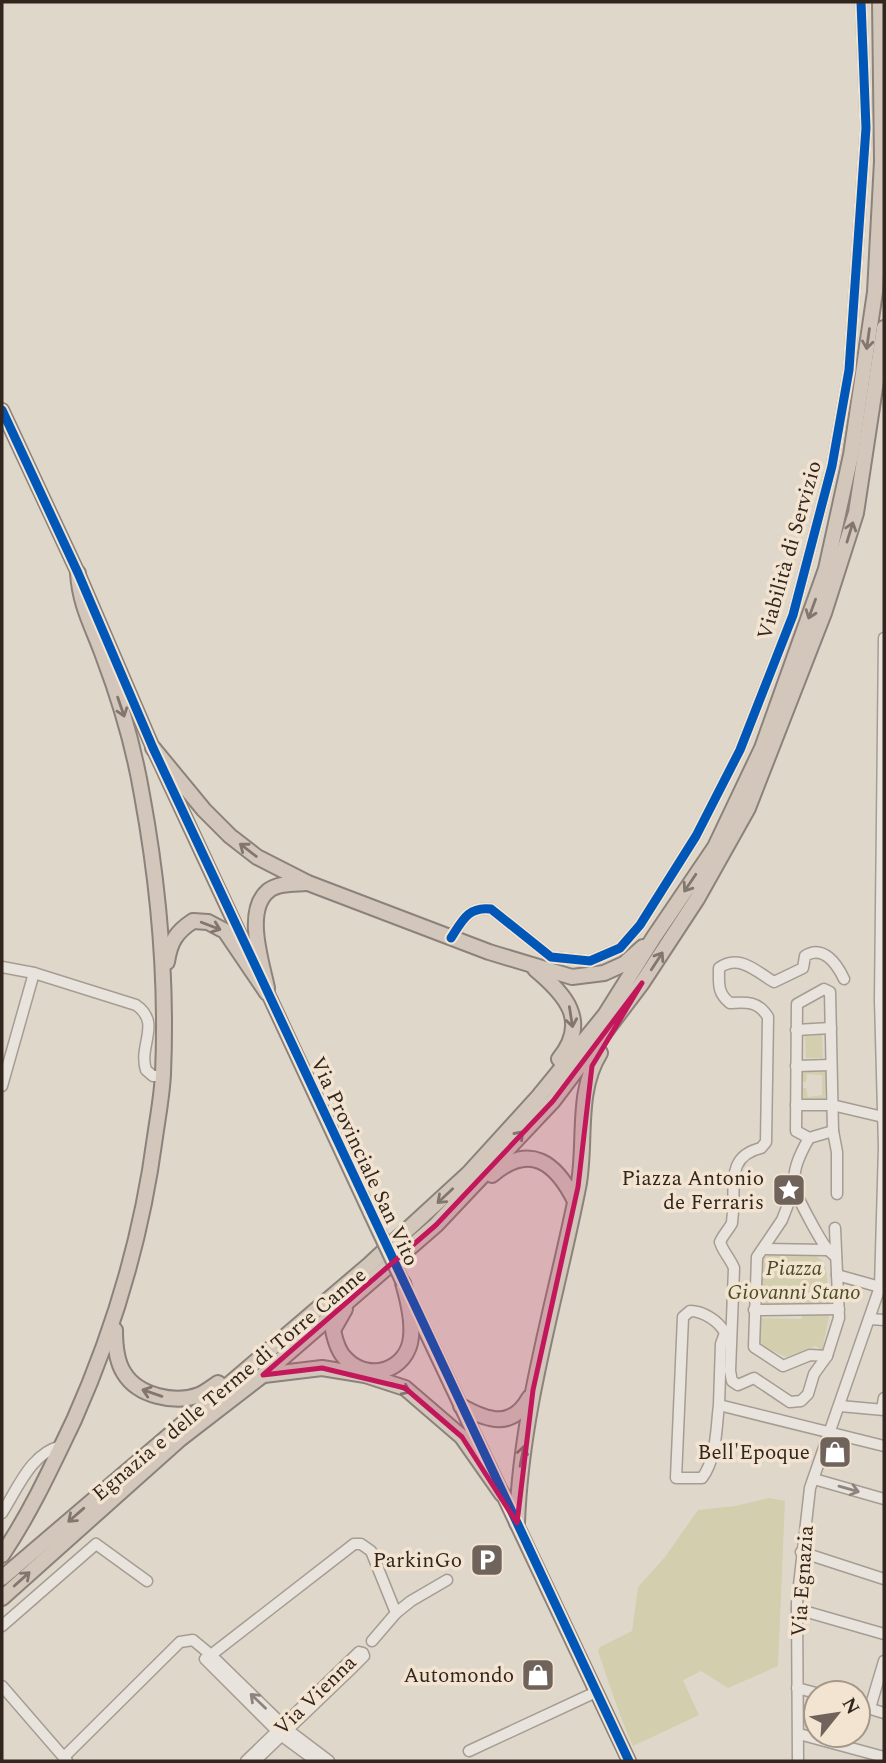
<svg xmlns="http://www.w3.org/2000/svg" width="886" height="1763" font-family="Spectral,serif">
  <rect width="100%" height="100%" fill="#e0d7cb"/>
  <g fill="#d2ceae">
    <polygon points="822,1035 823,1058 806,1058 805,1036"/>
    <polygon points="823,1069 826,1073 825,1100 803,1100 802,1088 806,1088 808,1097 822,1095 822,1075 807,1074 806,1082 802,1082 802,1072"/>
    <path d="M769,1254c27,0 56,-10 58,24 1,10 3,20 1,29l-69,-3c1,-16 -4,-40 10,-50z"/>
    <polygon points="804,1313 827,1314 829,1317 822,1351 816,1346 786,1357 757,1344 759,1318 801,1319"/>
    <path d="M769,1498l16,3 -7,165 -50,22 -27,-17 -18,9 16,35 -66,31c-14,-31 -24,-63 -35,-95l2,-4 32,-16 6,-44 27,-30 33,-47 37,-4z"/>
  </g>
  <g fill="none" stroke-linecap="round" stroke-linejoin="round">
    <defs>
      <g id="minor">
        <path d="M451,938c11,-17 17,-32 40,-29l60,48 39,4 30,-13 20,-23 56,-89 44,-86 53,-135 39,-149 17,-96 17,-242 -5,-126"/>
        <path d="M2,967l32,6 102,32c26,18 2,40 10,65l7,6h10"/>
        <polygon points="824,989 830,992 833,1131 809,1138 796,1131 797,1004"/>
        <polyline points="796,1030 831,1028"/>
        <polyline points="796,1066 831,1065"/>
        <polyline points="2,1086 34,973"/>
        <polyline points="796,1105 832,1105 883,1117"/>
        <polyline points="833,1131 837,1152 837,1194"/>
        <path d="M809,1138c-23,41 -17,49 4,88 7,12 12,23 23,31"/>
        <polyline points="794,1189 782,1220 757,1257 754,1347 783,1366 810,1355 827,1356"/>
        <path d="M835,1228l4,90 -12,38 -13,18 -6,20 -7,7 -11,1 -36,-24 -16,7 -6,-4 -2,-10 4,-103c-4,-10 -11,-16 -14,-26 3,-7 9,-13 12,-19 0,-1 1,-11 1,-11 2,-29 -6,-56 28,-64l5,-6 2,-125c-10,-16 -21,-15 -38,-14 -13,-10 -11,-20 -11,-35 20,-15 38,4 55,14l29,-14 2,-12c18,-12 32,8 39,23"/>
        <polyline points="763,1249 826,1250"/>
        <polyline points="837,1275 880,1287"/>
        <polyline points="754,1310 839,1309"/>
        <polyline points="870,1319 884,1320"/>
        <path d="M719,1405c-3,23 -2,53 -17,73h-26l7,-161 7,-6c13,0 29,10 35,22l-4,11 -2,61 165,41"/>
        <polyline points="840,1406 884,1410"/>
        <polyline points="882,1409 884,1398"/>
        <polyline points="814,1479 884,1499"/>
        <path d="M2,1513c16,-25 29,-60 59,-67"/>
        <polyline points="801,1552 884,1579"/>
        <polyline points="797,1609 884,1634"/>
        <polyline points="396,1613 411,1601 447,1580"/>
        <polyline points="2,1626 96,1544 147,1581"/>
        <polyline points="2,1686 67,1761"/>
        <polyline points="797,1688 816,1693"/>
        <polyline points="858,1705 884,1713"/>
        <polyline points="870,1708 884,1661"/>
        <polyline points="799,1734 884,1757"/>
        <polyline points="469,1751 596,1692"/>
        <polyline points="64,1757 180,1642 193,1640 211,1655 354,1544 361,1544 371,1551 396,1613 372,1641"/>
        <polyline points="246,1761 359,1652 363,1653 364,1656 350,1670 255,1761"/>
        <polyline points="316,1761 282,1736 205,1659 211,1655 288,1730 329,1761"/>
        <polyline points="798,1761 797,1603 810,1488 880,1287 884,1147 880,1000 884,638"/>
      </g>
      <g id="major">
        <polyline points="2,410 78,573 153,748 256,969"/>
        <polyline points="264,985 370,1213"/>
        <polyline points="410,1299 629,1761"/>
      </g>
      <g id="highway">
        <polyline points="153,748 204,810 230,836 257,857 308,883 489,952 572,977 604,973 624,964 643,947"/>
        <path d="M167,962c3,-20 9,-30 26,-41l15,1 17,9 42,62"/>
        <path d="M535,969c30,25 55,52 24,90"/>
        <path d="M267,988c-5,-25 -23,-77 1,-97 10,-8 26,-7 38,-8"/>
        <path d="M492,1175c38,-33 64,-12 83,26"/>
        <path d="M345,1309l-12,21c2,10 5,22 13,29 23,24 62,11 65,-22 2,-18 -3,-37 -8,-54"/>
        <path d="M115,1330c0,14 1,31 9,43 14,23 51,31 75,22 7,-3 13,-8 19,-12"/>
        <polyline points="264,1375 322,1368 365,1375 405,1388 462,1437 502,1494"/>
        <path d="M461,1406c27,15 51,23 68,-8"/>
        <path d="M517,1523c4,-114 39,-224 61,-335 9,-43 -3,-95 22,-135"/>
        <path d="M2,1555c29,-43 50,-89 72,-135 41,-92 68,-184 81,-283 3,-21 7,-42 8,-63 4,-93 -4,-187 -21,-279 -8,-47 -21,-92 -38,-137 -11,-31 -24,-52 -26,-85"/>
        <polyline points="2,1578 370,1264 468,1174 539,1096 605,1015 654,937 715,847 762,748 826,569 851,455 875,292 882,161 880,2"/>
        <polyline points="2,1598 180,1439 263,1375 436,1225 553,1101 642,983 697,899 748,808 824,613 856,513 884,328"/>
      </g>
    </defs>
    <use href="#minor" stroke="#a59d94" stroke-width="13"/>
    <use href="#major" stroke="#8b827b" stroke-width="16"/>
    <use href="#highway" stroke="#8b827b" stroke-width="18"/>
    <use href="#minor" stroke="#e8e3dc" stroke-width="10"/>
    <use href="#major" stroke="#e0d9ce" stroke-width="12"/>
    <use href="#highway" stroke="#d3c7bc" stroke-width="14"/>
    <defs>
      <polyline id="major-bridge" points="370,1213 403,1283"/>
    </defs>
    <use href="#major-bridge" stroke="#8b827b" stroke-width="16" stroke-linecap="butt"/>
    <use href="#major-bridge" stroke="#e0d9ce" stroke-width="12"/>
    <defs>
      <g id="cycleway">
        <polyline points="2,410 78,573 153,748 629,1761"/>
        <path d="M451,938c11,-17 17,-32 40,-29l60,48 39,4 30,-13 20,-23 56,-89 44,-86 53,-135 39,-149 17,-96 17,-242 -5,-126"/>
      </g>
    </defs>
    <use href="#cycleway" stroke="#f2e4d0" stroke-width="13"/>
    <use href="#cycleway" stroke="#0057b8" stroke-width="9"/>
  </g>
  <defs><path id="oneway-shaft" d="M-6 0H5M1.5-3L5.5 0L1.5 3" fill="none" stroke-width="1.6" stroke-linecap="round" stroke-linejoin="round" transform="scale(1.75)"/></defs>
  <g stroke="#82766d">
    <use href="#oneway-shaft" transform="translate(868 339) rotate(98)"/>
    <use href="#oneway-shaft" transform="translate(850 532) rotate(-73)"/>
    <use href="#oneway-shaft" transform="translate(812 609) rotate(110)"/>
    <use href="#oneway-shaft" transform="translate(121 707) rotate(71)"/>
    <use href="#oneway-shaft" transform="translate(248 850) rotate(-142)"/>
    <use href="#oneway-shaft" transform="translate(690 883) rotate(124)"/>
    <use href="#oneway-shaft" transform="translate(211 926) rotate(21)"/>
    <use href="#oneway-shaft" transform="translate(657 961) rotate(-57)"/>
    <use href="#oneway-shaft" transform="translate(571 1017) rotate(81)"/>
    <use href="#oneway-shaft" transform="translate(516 1139) rotate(-47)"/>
    <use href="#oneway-shaft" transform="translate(445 1196) rotate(137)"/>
    <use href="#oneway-shaft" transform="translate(401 1388) rotate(25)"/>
    <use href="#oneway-shaft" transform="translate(152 1393) rotate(-161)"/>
    <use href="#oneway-shaft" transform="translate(522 1456) rotate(-79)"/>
    <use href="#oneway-shaft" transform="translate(76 1515) rotate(139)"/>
    <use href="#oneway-shaft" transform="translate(22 1579) rotate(-42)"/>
  </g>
  <g stroke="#8d847d">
    <use href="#oneway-shaft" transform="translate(849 1489) rotate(16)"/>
    <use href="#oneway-shaft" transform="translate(258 1701) rotate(-136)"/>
  </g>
  <path fill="#c2185b" fill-opacity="0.2" stroke="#c2185b" stroke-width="5" stroke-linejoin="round" d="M642,983l-50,83 -14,121 -45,203 -16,133 -55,-86 -57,-49 -83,-20 -59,7 173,-150 117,-124z"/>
  <defs>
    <symbol id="sight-square" viewBox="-11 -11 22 22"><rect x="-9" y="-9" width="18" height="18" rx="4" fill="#6f635b" stroke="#f2e4d0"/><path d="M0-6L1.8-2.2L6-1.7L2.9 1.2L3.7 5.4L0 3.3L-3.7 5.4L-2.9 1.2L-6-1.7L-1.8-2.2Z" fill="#fff"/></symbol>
    <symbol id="shop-square" viewBox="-11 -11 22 22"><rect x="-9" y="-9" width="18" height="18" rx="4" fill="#6f635b" stroke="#f2e4d0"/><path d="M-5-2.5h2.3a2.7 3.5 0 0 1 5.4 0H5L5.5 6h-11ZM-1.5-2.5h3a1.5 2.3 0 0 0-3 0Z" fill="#fff"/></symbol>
    <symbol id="parking-square" viewBox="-11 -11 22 22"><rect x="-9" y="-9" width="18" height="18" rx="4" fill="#6f635b" stroke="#f2e4d0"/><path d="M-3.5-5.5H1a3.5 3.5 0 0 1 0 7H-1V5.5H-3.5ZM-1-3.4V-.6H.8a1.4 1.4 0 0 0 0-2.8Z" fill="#fff"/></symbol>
  </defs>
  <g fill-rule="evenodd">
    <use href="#sight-square" x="770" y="1171" width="38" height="38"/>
    <use href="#shop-square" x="816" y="1433" width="38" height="38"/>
    <use href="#parking-square" x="468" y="1541" width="38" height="38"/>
    <use href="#shop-square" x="519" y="1656" width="38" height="38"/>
  </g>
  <g text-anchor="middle" stroke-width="7" stroke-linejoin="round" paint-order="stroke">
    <g font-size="21" fill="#32251e" stroke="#f2e4d0">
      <text transform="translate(789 550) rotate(-74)" y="7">Viabilità di Servizio</text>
      <text transform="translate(365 1161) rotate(65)" y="7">Via Provinciale San Vito</text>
      <text transform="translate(229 1384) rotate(-40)" y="7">Egnazia e delle Terme di Torre Canne</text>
      <text transform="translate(802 1581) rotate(-86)" y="7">Via Egnazia</text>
      <text transform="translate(315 1695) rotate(-44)" y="7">Via Vienna</text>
    </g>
    <g font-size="21" fill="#32251e" stroke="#f2e4d0" text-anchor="end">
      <text x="764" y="1185">Piazza Antonio<tspan x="764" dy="24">de Ferraris</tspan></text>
      <text x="810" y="1459">Bell'Epoque</text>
      <text x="462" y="1567">ParkinGo</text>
      <text x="514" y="1682">Automondo</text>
    </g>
    <g font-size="21" font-style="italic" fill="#484d26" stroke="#f2e4d0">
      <text x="794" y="1275">Piazza<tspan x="794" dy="24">Giovanni Stano</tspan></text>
    </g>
  </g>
  <rect width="886" height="1763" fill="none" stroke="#32251e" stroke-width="7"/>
  <g transform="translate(837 1714) rotate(60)"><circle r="33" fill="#f2e4d0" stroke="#a59889" stroke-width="2"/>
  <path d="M0-5L12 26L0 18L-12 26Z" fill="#6f635b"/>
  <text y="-10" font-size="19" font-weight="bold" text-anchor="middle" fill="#32251e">N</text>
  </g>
</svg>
